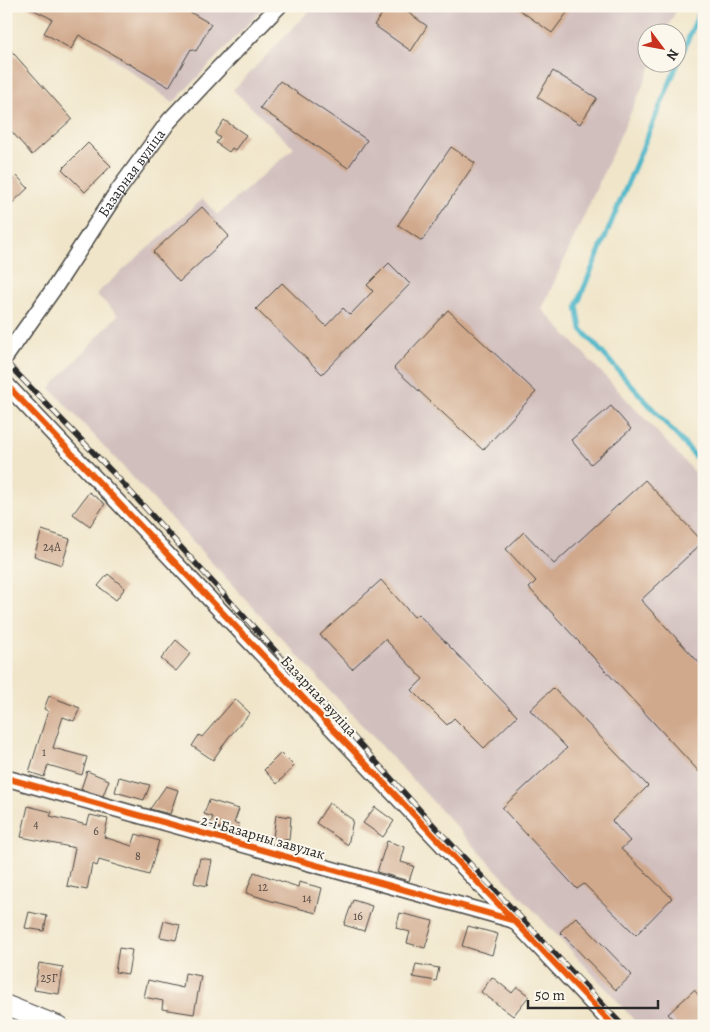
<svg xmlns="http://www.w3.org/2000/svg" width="710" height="1032" font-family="Alegreya,serif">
  <rect width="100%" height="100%" fill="#fbf7ec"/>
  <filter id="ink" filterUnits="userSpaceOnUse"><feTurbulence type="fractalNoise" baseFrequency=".02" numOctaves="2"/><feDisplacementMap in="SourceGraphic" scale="10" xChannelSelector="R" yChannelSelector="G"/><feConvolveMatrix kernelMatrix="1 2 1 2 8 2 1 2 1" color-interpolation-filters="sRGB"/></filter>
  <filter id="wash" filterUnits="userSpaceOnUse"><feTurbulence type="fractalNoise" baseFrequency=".0096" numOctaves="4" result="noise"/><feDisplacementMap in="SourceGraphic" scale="20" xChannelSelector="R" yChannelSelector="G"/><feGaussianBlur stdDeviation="1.12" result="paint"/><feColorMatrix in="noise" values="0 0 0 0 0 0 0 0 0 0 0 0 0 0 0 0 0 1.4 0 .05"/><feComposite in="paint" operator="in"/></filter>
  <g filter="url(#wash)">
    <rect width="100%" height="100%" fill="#f0e5c9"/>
    <g fill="#d1bfbe">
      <polygon points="44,6 265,6 173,103"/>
      <polygon points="314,6 678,6 666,32 648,32 648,62 653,63 542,309 704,482 704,1026 639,1026 613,996 50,388 118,315 96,294 203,199 217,215 294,148 233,90"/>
    </g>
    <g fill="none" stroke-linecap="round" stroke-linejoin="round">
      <polyline stroke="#4ab5c8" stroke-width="5" points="702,6 583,290 577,306 581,329 704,466"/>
    </g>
    <g id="blocks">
      <g fill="#d0a88b">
        <polygon points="26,6 179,6 211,24 196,51 191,49 169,87 79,35 71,49 44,33 52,19"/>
        <polygon points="388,6 399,6 427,26 411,51 374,25"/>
        <polygon points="514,6 572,6 552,33"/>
        <polygon points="6,45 72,119 32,155 6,125"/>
        <polygon points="553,71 597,98 580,124 537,97"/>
        <polygon points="280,81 367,140 348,168 260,108"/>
        <polygon points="224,120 246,135 235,150 232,148 229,152 216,143 220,138 215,134"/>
        <polygon points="88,143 111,166 85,192 62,169"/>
        <polygon points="451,147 475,163 422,241 398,225"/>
        <polygon points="17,176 28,188 6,209 6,186"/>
        <polygon points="202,207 229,236 179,282 153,252"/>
        <polygon points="389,263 410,284 322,374 256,309 282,283 326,326 343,308 350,315 373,291 367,285"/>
        <polygon points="448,310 536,392 483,450 394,368"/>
        <polygon points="611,406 631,429 591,464 571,440"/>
        <polygon points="645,480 703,542 641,600 704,668 704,777 529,588 536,581 506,549 524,532 554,564"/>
        <polygon points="89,492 105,504 90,526 73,514"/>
        <polygon points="42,530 70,539 62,565 34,556"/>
        <polygon points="108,574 125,588 116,600 98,586"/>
        <polygon points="381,580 414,617 418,614 517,716 484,748 454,718 447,725 412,690 423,679 385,639 352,669 320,635"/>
        <polygon points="176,640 191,653 176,671 161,659"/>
        <polygon points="553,688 648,786 612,821 630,841 621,849 672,898 636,935 584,884 577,889 502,808 567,748 530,710"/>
        <polygon points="49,696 80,708 74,721 63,717 53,748 87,757 82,775 48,765 44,777 29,772 48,711 44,709"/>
        <polygon points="235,699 250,713 228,738 213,760 192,746 199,735 202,737"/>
        <polygon points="281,753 294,766 277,784 264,770"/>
        <polygon points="87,771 109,780 103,796 81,789"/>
        <polygon points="119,777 150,785 144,800 115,792"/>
        <polygon points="166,786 178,790 170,814 150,809"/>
        <polygon points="209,800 239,809 234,823 239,824 236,833 210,825 213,817 204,814"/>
        <polygon points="329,803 353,820 348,845 316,823"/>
        <polygon points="28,806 52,812 50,816 87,825 90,815 108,819 104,837 132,846 136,834 159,841 149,875 99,860 97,866 92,864 87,890 67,886 75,848 21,837"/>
        <polygon points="375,807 394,821 383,837 363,823"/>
        <polygon points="276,815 291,817 289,840 273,838"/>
        <polygon points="387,841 405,847 401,862 414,866 409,881 377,872"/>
        <polygon points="200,858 212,860 207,886 194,883"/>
        <polygon points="254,872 298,887 299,882 322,888 316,913 275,902 246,893"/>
        <polygon points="353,900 372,906 364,931 344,925"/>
        <polygon points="29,912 47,916 44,931 25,928"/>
        <polygon points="400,913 433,921 425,948 407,943 410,932 396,928"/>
        <polygon points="576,917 632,975 616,990 560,932"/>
        <polygon points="164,921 180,925 176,940 160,937"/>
        <polygon points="468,926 498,934 492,955 462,946"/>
        <polygon points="119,948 132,950 128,974 115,972"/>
        <polygon points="39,963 63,967 59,994 34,990"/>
        <polygon points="416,964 439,968 436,981 413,977"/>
        <polygon points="185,973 201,976 194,1014 162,1009 163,1001 144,997 148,980 183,988"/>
        <polygon points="492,977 512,993 517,987 529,996 513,1016 481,992"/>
        <polygon points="694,990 704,1001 704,1026 679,1026 668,1014"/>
      </g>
    </g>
  </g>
  <g filter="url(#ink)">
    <use href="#blocks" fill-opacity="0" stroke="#494743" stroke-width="1"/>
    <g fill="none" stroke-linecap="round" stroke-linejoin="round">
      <defs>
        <g id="minor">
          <path id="s1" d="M6,356l49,-69 62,-95 52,-71 47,-50 63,-65"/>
          <polyline points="6,384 614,1026"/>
          <polyline points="6,778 513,920"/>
        </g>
        <polyline id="tertiary" points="6,1005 59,1026"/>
      </defs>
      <use href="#minor" stroke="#494743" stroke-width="18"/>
      <use href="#tertiary" stroke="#494743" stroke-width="21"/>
      <use href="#minor" stroke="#fff" stroke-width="15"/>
      <use href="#tertiary" stroke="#fff" stroke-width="19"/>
      <defs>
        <polyline id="rail" points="6,362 118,478 439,831 623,1026"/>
      </defs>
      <use href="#rail" stroke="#2b2b2b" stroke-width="5.5"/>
      <use href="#rail" stroke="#fbf7ec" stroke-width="4" stroke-dasharray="11" stroke-linecap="butt"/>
      <defs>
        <g id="cycleway">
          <polyline points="6,384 614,1026"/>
          <polyline points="6,778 512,920"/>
        </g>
      </defs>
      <use href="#cycleway" stroke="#fbf7ec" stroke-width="9"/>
      <use href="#cycleway" stroke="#e8590c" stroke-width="6"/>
    </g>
  </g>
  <g text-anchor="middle" stroke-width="4" stroke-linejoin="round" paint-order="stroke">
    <g font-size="12" fill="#544a43">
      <text x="52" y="551">24А</text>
      <text x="44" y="756">1</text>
      <text x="36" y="828">4</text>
      <text x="96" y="835">6</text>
      <text x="138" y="860">8</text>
      <text x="263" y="891">12</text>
      <text x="307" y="902">14</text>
      <text x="358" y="920">16</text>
      <text x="49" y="982">25Г</text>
    </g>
    <g font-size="15" fill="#2b2b2b" stroke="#fbf7ec">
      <text dy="5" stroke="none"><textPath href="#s1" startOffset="222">Базарная вуліца</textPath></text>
      <text transform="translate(319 696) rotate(47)" y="5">Базарная вуліца</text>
      <text transform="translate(263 837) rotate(16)" y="5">2-і Базарны завулак</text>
    </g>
  </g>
  <rect width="710" height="1032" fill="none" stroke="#fbf7ec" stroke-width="25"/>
  <g transform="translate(662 48) rotate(122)"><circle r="24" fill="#fbf7ec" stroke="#a8a59f"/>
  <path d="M0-4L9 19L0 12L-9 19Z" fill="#c8321e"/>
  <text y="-8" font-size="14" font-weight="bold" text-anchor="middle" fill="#2b2b2b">N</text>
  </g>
  <path d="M528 1000v8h130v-8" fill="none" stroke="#2b2b2b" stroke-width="2.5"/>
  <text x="535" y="1000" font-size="15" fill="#2b2b2b" stroke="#fbf7ec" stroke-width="4" paint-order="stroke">50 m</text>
</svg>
